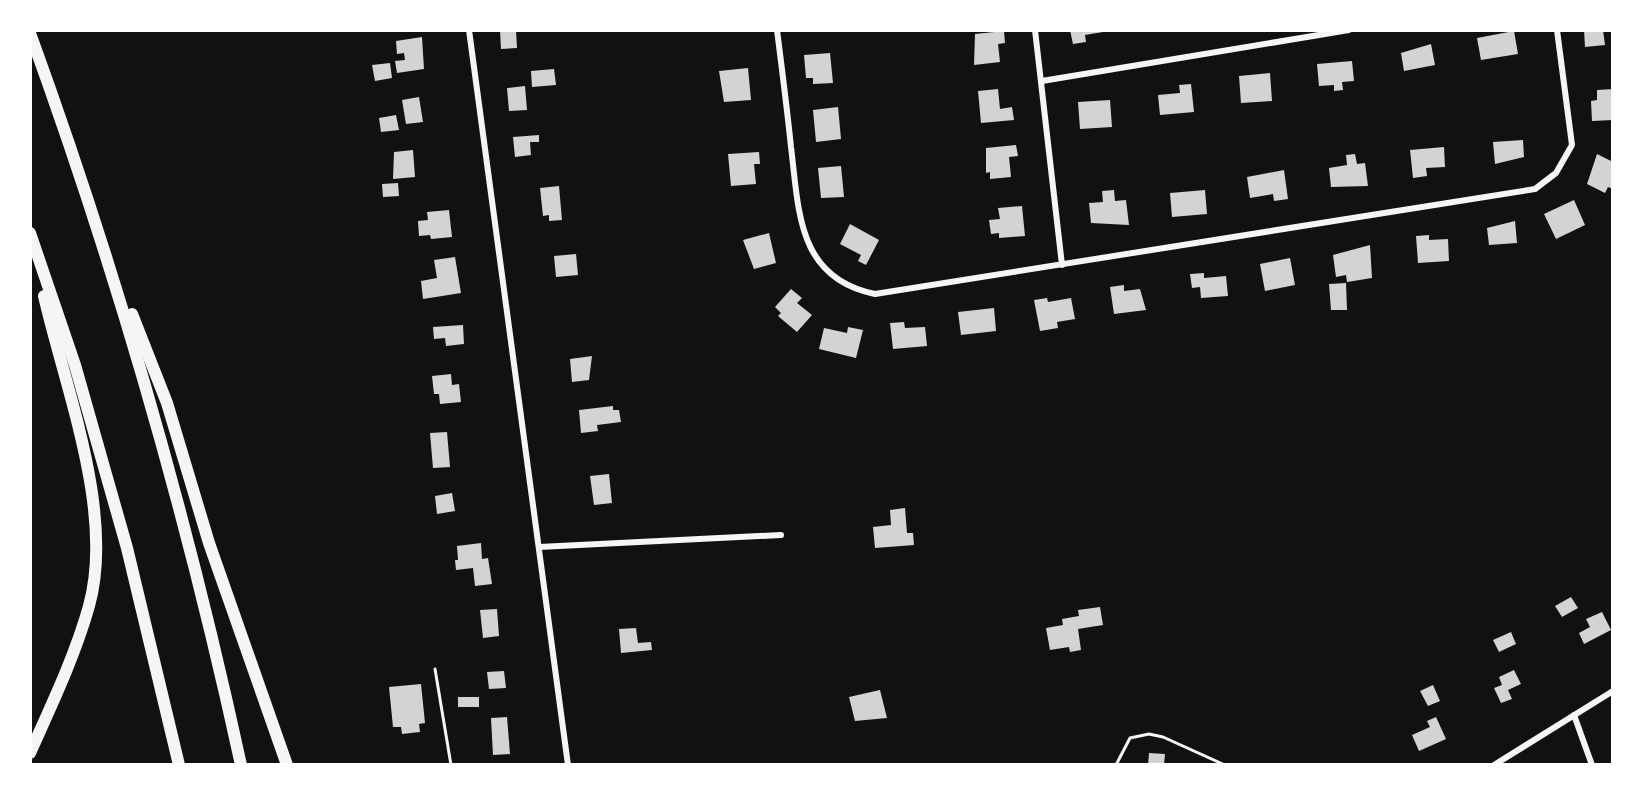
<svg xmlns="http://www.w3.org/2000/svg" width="1643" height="795" font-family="Helvetica,sans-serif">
  <rect width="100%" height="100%" fill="#111"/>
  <g fill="#d3d3d3">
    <polygon points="500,30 516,30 517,48 501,49"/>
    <polygon points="1070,30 1103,30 1103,32 1085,35 1086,42 1073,44"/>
    <polygon points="1584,30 1603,30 1605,45 1585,47"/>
    <polygon points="1004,31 1005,43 998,44 1000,62 974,65 975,34"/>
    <polygon points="1514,31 1518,54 1481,60 1477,38"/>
    <polygon points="422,37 424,69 397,73 395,61 405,60 404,53 397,54 396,41"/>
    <polygon points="1431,44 1435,65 1404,71 1401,53"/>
    <polygon points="830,53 833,83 813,84 813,78 806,78 804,55"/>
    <polygon points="1352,61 1354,81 1342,82 1343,90 1334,91 1334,85 1319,86 1317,64"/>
    <polygon points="390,63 392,78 375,81 372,65"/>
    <polygon points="748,68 751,100 724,102 719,71"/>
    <polygon points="554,69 556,85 532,87 531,71"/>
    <polygon points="1270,73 1272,101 1241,103 1239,76"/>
    <polygon points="1191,84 1194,112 1160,115 1158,95 1180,93 1179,85"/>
    <polygon points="525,86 527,110 509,111 507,88"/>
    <polygon points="998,89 1000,109 1012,107 1014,120 981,123 978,91"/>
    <polygon points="1613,89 1613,120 1592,121 1591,101 1597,100 1597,90"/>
    <polygon points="419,97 423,122 406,124 402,100"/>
    <polygon points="1110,100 1112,127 1080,129 1078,102"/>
    <polygon points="838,107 841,139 816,142 813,110"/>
    <polygon points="396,115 399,130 381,132 379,118"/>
    <polygon points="539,135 539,142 530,142 531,155 515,157 513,137"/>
    <polygon points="1523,140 1524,157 1495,164 1493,142"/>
    <polygon points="1016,145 1018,156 1009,157 1011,177 990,179 990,172 986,173 986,148"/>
    <polygon points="1444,147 1445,167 1426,168 1427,176 1413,178 1410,150"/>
    <polygon points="413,150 415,177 393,179 394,152"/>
    <polygon points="759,152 760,164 754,164 756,184 731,186 728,154"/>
    <polygon points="1355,154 1357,164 1365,163 1368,186 1331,187 1329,168 1347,165 1346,155"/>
    <polygon points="1597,154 1613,162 1613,189 1608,187 1605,193 1587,184"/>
    <polygon points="841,166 844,197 821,198 818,168"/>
    <polygon points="1284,170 1288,199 1274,201 1273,194 1250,198 1247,177"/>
    <polygon points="398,183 399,196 383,197 382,184"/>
    <polygon points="559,186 562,220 549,221 549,215 543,216 540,188"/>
    <polygon points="1114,190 1115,201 1126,200 1129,225 1091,223 1089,203 1103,202 1102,191"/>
    <polygon points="1205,190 1207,214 1172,217 1170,193"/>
    <polygon points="1574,200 1585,225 1556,239 1544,214"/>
    <polygon points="1022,206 1025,236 999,238 999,233 991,234 989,220 1000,219 998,208"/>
    <polygon points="449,210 452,237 431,239 430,235 419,236 418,221 428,220 427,212"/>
    <polygon points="1515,221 1517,243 1489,245 1487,228"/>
    <polygon points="850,224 879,240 866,265 858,261 861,255 840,244"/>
    <polygon points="769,233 776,263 754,269 743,240"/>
    <polygon points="1429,235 1429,240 1448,239 1449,261 1418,263 1416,236"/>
    <polygon points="1370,245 1372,278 1347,282 1346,275 1336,277 1333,255"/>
    <polygon points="576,254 578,275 556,277 554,256"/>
    <polygon points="455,257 461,293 423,299 421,281 437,278 434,260"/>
    <polygon points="1290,258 1295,285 1265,291 1260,264"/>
    <polygon points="1204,273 1204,278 1226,276 1228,296 1201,298 1200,287 1192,288 1190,274"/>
    <polygon points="1346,283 1347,310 1331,310 1329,284"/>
    <polygon points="1124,285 1124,291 1140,289 1146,310 1114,314 1110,287"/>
    <polygon points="791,289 802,298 797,303 812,315 797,332 778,316 781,313 775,307"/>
    <polygon points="1047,298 1048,302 1071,298 1075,319 1057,322 1058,328 1040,331 1034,300"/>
    <polygon points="994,308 996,331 961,335 958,312"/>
    <polygon points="904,322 905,328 925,327 927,346 893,349 890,323"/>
    <polygon points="463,325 464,344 446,346 445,338 434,339 433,327"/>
    <polygon points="848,327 863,330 856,358 819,349 824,328 847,333"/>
    <polygon points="592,356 589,380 572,382 570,359"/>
    <polygon points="451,374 452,385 459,384 461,402 440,404 439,394 434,394 432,376"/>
    <polygon points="613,406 613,410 619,410 621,422 597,425 598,431 581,433 579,410"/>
    <polygon points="447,432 450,467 433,468 430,433"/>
    <polygon points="609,474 612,503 594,505 590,476"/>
    <polygon points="452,493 455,511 437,514 435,496"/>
    <polygon points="905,508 907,533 913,533 914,545 875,548 873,527 891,525 890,510"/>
    <polygon points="481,543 482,559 488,558 492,584 475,586 473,568 456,570 455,560 458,560 457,546"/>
    <polygon points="1571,597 1578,608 1562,617 1555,606"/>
    <polygon points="1100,607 1103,625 1078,629 1081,650 1070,652 1069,647 1050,650 1046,628 1063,625 1062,619 1079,616 1078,610"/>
    <polygon points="497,609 499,636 483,638 480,610"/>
    <polygon points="1602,612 1611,630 1584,644 1579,633 1590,627 1586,619"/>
    <polygon points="636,628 638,643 651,642 652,650 621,653 619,629"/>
    <polygon points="1511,632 1516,644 1499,652 1493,640"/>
    <polygon points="1514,670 1521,684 1508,690 1512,699 1501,703 1494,688 1502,685 1499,677"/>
    <polygon points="504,671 506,688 489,689 487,672"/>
    <polygon points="421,684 425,723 419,724 420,732 402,734 401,727 393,727 389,687"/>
    <polygon points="1433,685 1440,701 1428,706 1420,691"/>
    <polygon points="880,690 887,718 855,721 849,697"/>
    <rect x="458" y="697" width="21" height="10"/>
    <polygon points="507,717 510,754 493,755 491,718"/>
    <polygon points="1436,717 1446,739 1419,751 1412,735 1430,727 1427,721"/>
    <polygon points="1149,753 1165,754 1164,765 1148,765"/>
  </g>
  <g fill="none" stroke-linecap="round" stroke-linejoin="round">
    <g stroke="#f5f5f5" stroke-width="3">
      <polyline points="435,669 451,765"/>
      <polyline points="1116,765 1130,738 1149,734 1163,737 1225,765"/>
    </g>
    <g stroke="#f5f5f5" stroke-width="6">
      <polyline points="469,30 568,765"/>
      <path d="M777,30c5,39 10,78 14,117 8,64 6,131 84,147l660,-105 21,-16 16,-28 -15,-115"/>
      <polyline points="1035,30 1062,265"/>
      <polyline points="1042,81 1349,30"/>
      <polyline points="539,547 781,535"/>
      <polyline points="1574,715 1592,765"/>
      <polyline points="1494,765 1613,691"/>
    </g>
    <g stroke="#f5f5f5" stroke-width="12">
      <path d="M30,33c87,239 157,483 211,732"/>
      <polyline points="30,233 75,365 127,548 179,765"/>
      <polyline points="132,314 167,403 209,543 287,765"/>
      <path d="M30,753c21,-47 45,-97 59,-147 26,-93 -24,-218 -45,-310"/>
    </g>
  </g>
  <rect width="1643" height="795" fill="none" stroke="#ffffff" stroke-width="64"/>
</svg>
